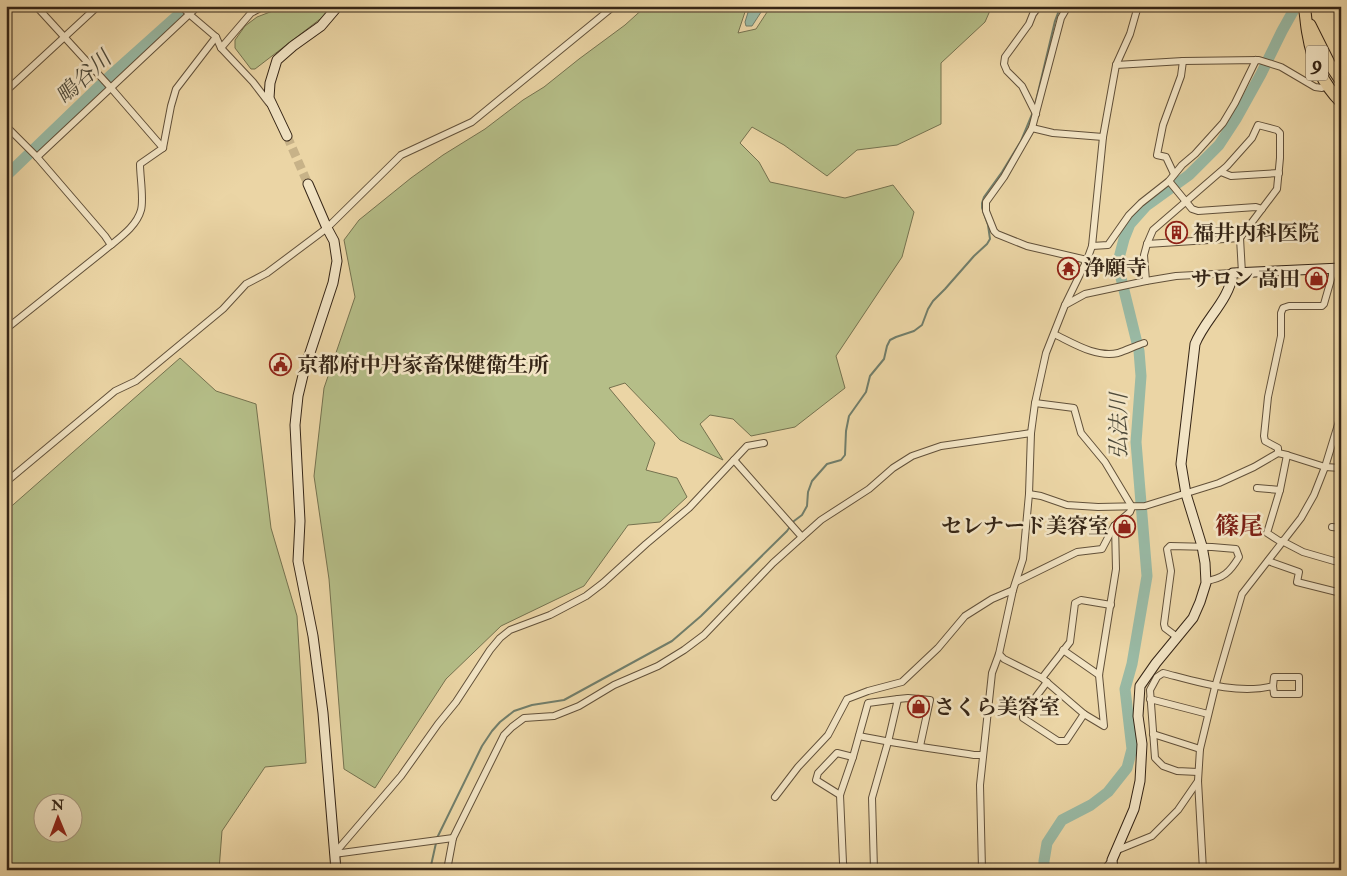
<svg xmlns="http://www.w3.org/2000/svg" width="1347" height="876" font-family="'IM FELL Double Pica','Noto Serif JP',serif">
  <rect width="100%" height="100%" fill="#ebd5a5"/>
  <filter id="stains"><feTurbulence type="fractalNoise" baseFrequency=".004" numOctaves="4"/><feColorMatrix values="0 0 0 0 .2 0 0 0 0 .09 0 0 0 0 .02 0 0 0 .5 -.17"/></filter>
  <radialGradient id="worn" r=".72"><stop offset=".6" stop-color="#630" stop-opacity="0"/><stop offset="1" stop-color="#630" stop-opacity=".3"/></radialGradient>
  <g fill="#b5be88" stroke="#75724f" fill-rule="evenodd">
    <polygon points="646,6 747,6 738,33 756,29 771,6 992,6 985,22 941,63 941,124 897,145 857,150 827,176 784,145 752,127 740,143 759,162 770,182 845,198 893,185 914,212 902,257 836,356 845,388 795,427 751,436 733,419 710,415 700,424 723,460 680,440 625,383 609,388 655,443 646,470 677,478 687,497 660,522 628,525 584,586 501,626 446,679 375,788 344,769 329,579 314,476 324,388 355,297 344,240 359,220 411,178 443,155 485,129 523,100 544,87 579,59 625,25"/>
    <path d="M283,7c15,0 29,3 43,3l2,3 -73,56h-4l-16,-21v-8l10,-14 12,-9z"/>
    <path d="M180,358l36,33 40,13 15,124 26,88 9,147 -41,4 -43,64 -3,39h-213v-359zM42,804h30v30h-30z"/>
  </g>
  <polygon fill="#99b9a4" stroke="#717e6b" points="750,6 765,6 752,26 746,26 745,22"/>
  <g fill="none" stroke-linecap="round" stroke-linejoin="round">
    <g stroke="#717e6b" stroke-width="2">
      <polyline points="1035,105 1055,21 1058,13 1062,6"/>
      <polyline points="437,838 482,746 492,731 500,722 514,711 532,705 564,700 672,641 701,616 787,531 794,521 802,515 807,506 808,492 812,481 827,464 841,460 845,455 846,431 849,416 866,392 870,376 884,359 887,346 890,340 896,337 914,331 922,325 928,309 933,301 945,289 974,256 987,244 990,239 988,225 982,208 982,203 984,197 1002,172 1021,141 1033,112"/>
      <polyline points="430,870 436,843"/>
    </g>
    <g stroke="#99b9a4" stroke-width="11">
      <polyline points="6,176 112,74 188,6"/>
      <polyline points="1044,870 1044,861 1047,843 1062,820 1091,805 1108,792 1127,768 1132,749 1125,689 1132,664 1147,576 1136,442 1141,376 1139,351 1121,278 1119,258 1124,239 1130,224 1146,206 1189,175 1219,145 1236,119 1261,74 1282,31 1296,6"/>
    </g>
    <polyline stroke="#c7b288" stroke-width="9" stroke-dasharray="9 4.5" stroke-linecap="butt" points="287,136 308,184"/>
    <defs>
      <g id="street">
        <polyline points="36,6 111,88 163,148"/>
        <polyline points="182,6 189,14 216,37 221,48 253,82 269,103"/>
        <polyline points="296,6 311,8 332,6"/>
        <polyline points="1068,6 1061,18 1032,128 1004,177 986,202 986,211 994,231 997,234 1027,246 1087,260"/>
        <polyline points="221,48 251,13 264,6"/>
        <polyline points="1116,65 1183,61 1259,60 1281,67 1315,87 1322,88 1327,85"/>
        <polyline points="6,91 98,6"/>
        <polyline points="1036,114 1022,86 1007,71 1004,64 1005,57 1029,24 1033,14 1039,6"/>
        <polyline points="6,126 37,157 105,236 111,245"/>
        <polyline points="1032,128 1053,133 1103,137"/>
        <polyline points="37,157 198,6"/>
        <polyline points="1221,172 1231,176 1279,173"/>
        <polyline points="1174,174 1166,157 1157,155 1163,125 1181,76 1183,61"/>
        <polyline points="1169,181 1192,209 1198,211 1256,207 1262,209"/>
        <polyline points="1147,244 1240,238"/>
        <polyline points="1092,246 1108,245 1129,215 1141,203 1169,181 1182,165 1195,154 1223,123 1235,103 1256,60"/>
        <polyline points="1146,281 1144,255 1147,244 1153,230 1227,166 1252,138 1258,125 1277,130 1280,133 1280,158 1277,189 1240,238 1242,273"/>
        <polyline points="1065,305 1087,260 1092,246 1103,137 1112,87 1116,65 1130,34 1138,6"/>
        <path d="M6,329l105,-84c11,-9 26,-20 30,-35 3,-11 -1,-33 -1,-46l23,-16 8,-42 5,-17 40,-52"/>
        <path d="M1054,334c19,9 42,24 64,19 9,-3 17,-7 26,-10"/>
        <polyline points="1278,453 1278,448 1265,441 1264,436 1268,397 1281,336 1281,313 1283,308 1289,306 1322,306 1324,304 1332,276 1332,269"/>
        <polyline points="734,460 802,537"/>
        <polyline points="6,482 115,391 136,381 223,309 246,284 267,273 327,228 401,155 472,122 614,6"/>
        <polyline points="1257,488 1280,490"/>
        <polyline points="1029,494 1041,496 1067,505 1098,507 1145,506 1219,483 1254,467 1278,453 1287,455 1325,467 1341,468"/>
        <polyline points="1332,527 1341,528"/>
        <polyline points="1282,541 1303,552 1341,563"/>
        <polyline points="1281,542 1267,533 1280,490 1287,455"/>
        <polyline points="1268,561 1299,572 1297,582 1341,593"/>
        <polyline points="1016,582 1077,552 1102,549 1114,526"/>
        <path d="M1177,637l-12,-9 -1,-4 7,-53 -4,-22 3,-3 42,1 24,2 3,8c-9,15 -16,22 -34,24"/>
        <polyline points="1063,650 1099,675"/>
        <polyline points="999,654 1004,659 1042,678 1084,714 1104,726 1099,675 1116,569 1115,525 1130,512 1132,507 1105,462 1081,433 1074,408 1035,403"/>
        <polyline points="1042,678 1070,642 1075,603 1081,600 1111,605"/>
        <polyline points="1047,682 1023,714 1023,718 1058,741 1066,741 1084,714"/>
        <polyline points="898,699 908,698 930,700 920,746"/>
        <polyline points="1150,699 1208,714"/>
        <polyline points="1153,734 1200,749"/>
        <path d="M859,736c38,8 77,13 115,19h9"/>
        <path d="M1198,772l-21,-1 -14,-5 -8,-8 -5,-68 7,-13 6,-4c35,9 75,22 110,13l1,-9h25v17h-25l-1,-8"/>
        <polyline points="840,795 816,780 818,773 837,753 853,757"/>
        <polyline points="775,797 798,767 828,735 847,699 868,691 902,682 938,648 965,616 992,599 1013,590"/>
        <polyline points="1115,851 1152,836 1178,810 1198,781"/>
        <polyline points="334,854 401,776 438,724 456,702 490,650 500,638 510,630 550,615 586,596 603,583 646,544 689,508 747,446 764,443"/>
        <polyline points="334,854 453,838"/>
        <polyline points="447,870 453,838 504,735 512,727 524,718 554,716 579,706 614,685 658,666 684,650 704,635 773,563 821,520 869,489 893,468 912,456 941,446 1031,433"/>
        <polyline points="845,870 843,863 840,795 853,757 868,703 898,699 888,742 872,798 874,870"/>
        <polyline points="982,870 980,785 992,673 999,654 1013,590 1023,559 1029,494 1031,433 1035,403 1046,353 1065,305 1085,294 1146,281 1176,276 1233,273"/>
        <polyline points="1104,870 1112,860"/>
        <polyline points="1203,870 1198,781 1200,749 1215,687 1242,594 1301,518 1314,495 1325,467 1341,415"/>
      </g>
      <g id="secondary">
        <polyline points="287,136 269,98 270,83 277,60 293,46 321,26 338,6"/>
        <polyline points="308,184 327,228 334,241 337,261 333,283 304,371 298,396 295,425 300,521 298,561 313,636 323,713 336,870"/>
        <path d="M1113,870l-1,-10 22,-51 6,-28 2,-37 -4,-28 2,-30 16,-23 37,-45 7,-16 6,-19 -1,-20 -3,-17 -16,-52 -5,-30 14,-120c10,-25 34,-43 38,-71l108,-5"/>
      </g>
      <g id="highway">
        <path d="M1304,6c2,9 2,19 4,28 4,25 15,50 33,68"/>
        <polyline points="1310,25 1329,63 1341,81"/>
      </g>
    </defs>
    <use href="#street" stroke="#62513a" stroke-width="8"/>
    <use href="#secondary" stroke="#352516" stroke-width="11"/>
    <use href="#highway" stroke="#352516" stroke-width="13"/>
    <use href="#street" stroke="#f2e4c4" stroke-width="6"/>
    <use href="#secondary" stroke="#f2e4c4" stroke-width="9"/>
    <use href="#highway" stroke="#ebd5a5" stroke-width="11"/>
  </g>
  <defs>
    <symbol id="building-ring" viewBox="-11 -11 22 22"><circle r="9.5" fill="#f2e4c4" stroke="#8f2418" stroke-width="1.5"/><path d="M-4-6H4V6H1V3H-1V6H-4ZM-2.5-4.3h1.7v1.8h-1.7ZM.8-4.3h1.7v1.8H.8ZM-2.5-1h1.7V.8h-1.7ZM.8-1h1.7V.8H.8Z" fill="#8f2418"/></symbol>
    <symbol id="temple-ring" viewBox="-11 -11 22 22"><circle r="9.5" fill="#f2e4c4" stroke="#8f2418" stroke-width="1.5"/><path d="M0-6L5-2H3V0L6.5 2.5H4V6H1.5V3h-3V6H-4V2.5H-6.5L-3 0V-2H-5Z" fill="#8f2418"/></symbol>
    <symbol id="shop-ring" viewBox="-11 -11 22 22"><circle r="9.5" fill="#f2e4c4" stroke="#8f2418" stroke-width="1.5"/><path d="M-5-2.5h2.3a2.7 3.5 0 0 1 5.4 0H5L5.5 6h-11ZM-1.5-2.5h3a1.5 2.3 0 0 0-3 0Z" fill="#8f2418"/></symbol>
    <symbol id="civic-ring" viewBox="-11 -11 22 22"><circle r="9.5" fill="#f2e4c4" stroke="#8f2418" stroke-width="1.5"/><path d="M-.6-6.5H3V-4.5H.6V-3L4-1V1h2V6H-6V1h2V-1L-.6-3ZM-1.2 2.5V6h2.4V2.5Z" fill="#8f2418"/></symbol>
  </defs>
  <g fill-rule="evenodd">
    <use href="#building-ring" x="1164" y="220" width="25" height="25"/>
    <use href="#temple-ring" x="1056" y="256" width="25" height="25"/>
    <use href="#shop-ring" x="1304" y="266" width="25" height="25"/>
    <use href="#civic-ring" x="268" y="352" width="25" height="25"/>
    <use href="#shop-ring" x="1112" y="514" width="25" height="25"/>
    <use href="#shop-ring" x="906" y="694" width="25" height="25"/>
  </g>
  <g text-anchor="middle" stroke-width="5" stroke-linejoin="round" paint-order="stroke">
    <rect fill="#f2e4c4" stroke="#6e5e4a" stroke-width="1" x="1306" y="45.5" width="22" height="35" rx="4"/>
    <g font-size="20" font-weight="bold" fill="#352516">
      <text x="1317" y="70">9</text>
    </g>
    <g font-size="21" font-weight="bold" fill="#352516" stroke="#f2e4c4" text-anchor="start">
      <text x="1193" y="240">福井内科医院</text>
      <text x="1084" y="275">浄願寺</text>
      <text x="1300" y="286" text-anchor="end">サロン 高田</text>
      <text x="297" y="372">京都府中丹家畜保健衛生所</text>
      <text x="1109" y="533" text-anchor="end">セレナード美容室</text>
      <text x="934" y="714">さくら美容室</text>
    </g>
    <g font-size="22" font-style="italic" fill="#4e4a3a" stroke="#f2e4c4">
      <text transform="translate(83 77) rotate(-43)" y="8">鴫谷川</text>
      <text transform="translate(1118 426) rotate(-90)" y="8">弘法川</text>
    </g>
    <g font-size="24" font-weight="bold" fill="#7a1f14" stroke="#f2e4c4">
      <text x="1239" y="534">篠尾</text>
    </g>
  </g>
  <rect width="1347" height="876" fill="none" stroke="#ebd5a5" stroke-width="25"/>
  <rect x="8" y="8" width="1332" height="861" fill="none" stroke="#352516" stroke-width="2.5"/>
  <rect x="12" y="12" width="1322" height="851" fill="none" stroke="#352516"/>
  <g transform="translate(58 818) rotate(359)"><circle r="24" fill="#f2e4c4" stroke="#a6987e"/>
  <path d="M0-4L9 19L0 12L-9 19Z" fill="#8f2418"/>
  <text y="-8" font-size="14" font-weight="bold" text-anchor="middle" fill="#352516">N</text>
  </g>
  <rect width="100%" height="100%" filter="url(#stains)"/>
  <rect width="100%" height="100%" fill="url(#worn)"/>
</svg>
